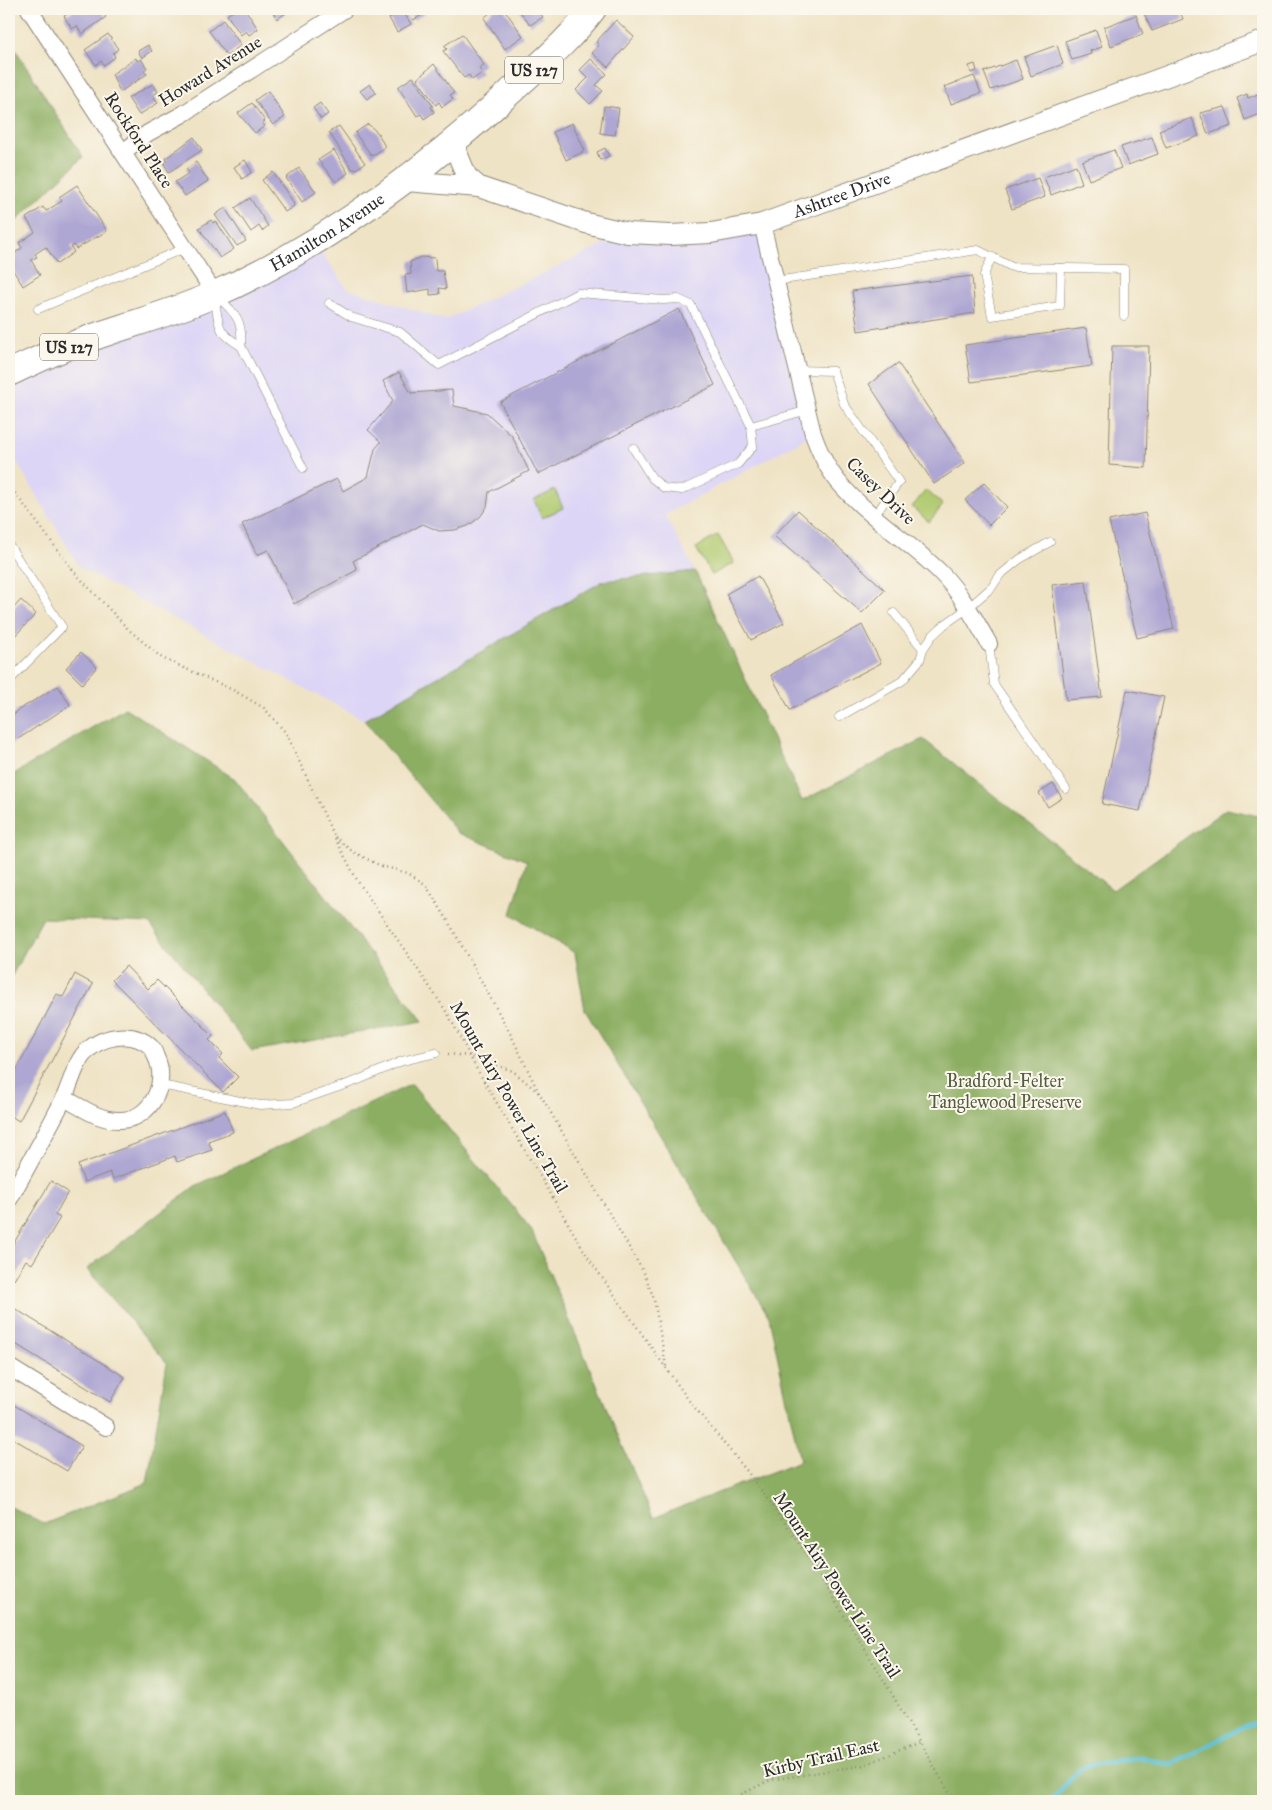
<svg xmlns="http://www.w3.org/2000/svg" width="1272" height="1810" font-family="'IM FELL Great Primer',serif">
  <rect width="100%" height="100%" fill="#fbf7ec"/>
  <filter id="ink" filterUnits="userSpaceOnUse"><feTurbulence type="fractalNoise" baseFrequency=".02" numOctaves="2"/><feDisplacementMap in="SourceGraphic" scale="10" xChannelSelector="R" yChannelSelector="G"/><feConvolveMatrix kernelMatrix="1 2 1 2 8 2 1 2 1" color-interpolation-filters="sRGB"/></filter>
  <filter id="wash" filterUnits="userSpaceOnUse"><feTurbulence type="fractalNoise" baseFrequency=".0096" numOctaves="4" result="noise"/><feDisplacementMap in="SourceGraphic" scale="20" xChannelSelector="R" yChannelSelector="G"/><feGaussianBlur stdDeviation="1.12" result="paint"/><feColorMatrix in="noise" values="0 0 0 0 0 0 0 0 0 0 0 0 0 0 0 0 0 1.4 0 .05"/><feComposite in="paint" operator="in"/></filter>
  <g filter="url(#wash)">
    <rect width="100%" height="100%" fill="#efe3c5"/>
    <polygon fill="#ddd5f6" points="762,224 813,434 665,515 695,571 603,581 364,720 80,568 9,449 9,373 313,241 347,288 445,320 628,233"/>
    <g fill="#b0ca70" stroke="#6e7a4e">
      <polygon points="555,490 563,508 542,518 534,500"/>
      <polygon points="926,490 943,505 929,522 912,507"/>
      <polygon points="718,535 734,563 712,575 696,548"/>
    </g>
    <g fill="#8cae62" stroke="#5c6c46">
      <polygon points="9,39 83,157 9,228"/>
      <polygon points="695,571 802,801 923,739 1113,890 1226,809 1263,817 1263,1801 9,1801 9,1506 44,1524 147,1483 167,1363 87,1269 195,1186 412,1084 531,1229 653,1518 800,1461 769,1317 585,1010 575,953 511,914 527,861 458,833 364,720 603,581"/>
      <polygon points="125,708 235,779 423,1021 252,1051 149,923 43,918 9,981 9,777"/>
    </g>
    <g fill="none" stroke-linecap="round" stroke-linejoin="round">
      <polyline stroke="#5ac1d7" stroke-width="4.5" points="1051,1801 1082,1767 1140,1757 1171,1765 1245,1726 1263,1721"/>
    </g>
    <g id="blocks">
      <g fill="#afa7d3">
        <polygon points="76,9 101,9 106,17 82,34 77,26 72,29 64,16"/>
        <polygon points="236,9 245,9 258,29 249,35 246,31 241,35 227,15"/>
        <polygon points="271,9 286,9 284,10 286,13 277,19"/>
        <polygon points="407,9 431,9 414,20"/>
        <polygon points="494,9 504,9 523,36 505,49 484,18"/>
        <polygon points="518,9 537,9 543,17 530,25"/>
        <polygon points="1156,9 1179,9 1183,19 1152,31 1144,13"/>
        <polygon points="1187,9 1207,9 1190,15"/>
        <polygon points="402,10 411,24 397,32 389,18"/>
        <polygon points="1136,15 1143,34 1111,46 1104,27"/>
        <polygon points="223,20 241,45 227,56 209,31"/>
        <polygon points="616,20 634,37 608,67 592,53 599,45 596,42"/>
        <polygon points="1096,30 1102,47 1090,51 1091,54 1072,60 1065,41"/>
        <polygon points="108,34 118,49 113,53 115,57 104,65 101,61 96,65 85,50"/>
        <polygon points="462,34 484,65 479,68 482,73 472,80 469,75 464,78 443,51 447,49 444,46"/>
        <polygon points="148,45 152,51 142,58 138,51"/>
        <polygon points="1057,45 1063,64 1031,76 1024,57"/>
        <polygon points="136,58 137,61 141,59 147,68 144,70 147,74 120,92 112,74"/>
        <polygon points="591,59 607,74 596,85 603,91 590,104 576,90 588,78 580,70"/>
        <polygon points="1016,60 1023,79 991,90 984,72"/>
        <polygon points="434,64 454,93 450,95 453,99 442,107 439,102 436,105 417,79"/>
        <polygon points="975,64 977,71 971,73 969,66"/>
        <polygon points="974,76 981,93 951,104 944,87"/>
        <polygon points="413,77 433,106 431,107 434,112 424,119 421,114 417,116 398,87"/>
        <polygon points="153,84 158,92 153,95 158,103 139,115 128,98"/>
        <polygon points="370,84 376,93 367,99 360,91"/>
        <polygon points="268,91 285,117 273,125 255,100"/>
        <polygon points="1263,92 1263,113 1245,120 1237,98 1247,94 1248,98"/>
        <polygon points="252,103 265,121 262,123 265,126 255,133 238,113"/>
        <polygon points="320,103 328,114 321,119 313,108"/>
        <polygon points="604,106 619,108 615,135 600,133"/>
        <polygon points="1225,107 1232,126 1208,134 1200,113"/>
        <polygon points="1192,118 1199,136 1166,148 1159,130"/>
        <polygon points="572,123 585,151 566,160 553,132"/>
        <polygon points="368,124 378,133 385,147 372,156 355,133"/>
        <polygon points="339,126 365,163 356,169 352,169 329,132"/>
        <polygon points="194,137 202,150 169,172 164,164 167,161 166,158"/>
        <polygon points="1152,137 1158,154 1128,165 1121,147"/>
        <polygon points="605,148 609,156 600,160 597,152"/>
        <polygon points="334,150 348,173 336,182 318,160"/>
        <polygon points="1114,150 1121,168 1089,180 1082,161"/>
        <polygon points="245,160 252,172 242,179 234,167"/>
        <polygon points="196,162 208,181 185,196 175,182 189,173 186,169"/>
        <polygon points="1076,165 1082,183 1051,195 1044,177"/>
        <polygon points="299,168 316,192 302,202 286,178"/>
        <polygon points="273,172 293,202 294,206 285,212 262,180"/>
        <polygon points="1038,178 1045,197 1012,209 1005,190"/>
        <polygon points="77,185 107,231 76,249 74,245 71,247 74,252 57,264 46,247 44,248 35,254 37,257 31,260 40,275 23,286 9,264 9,257 22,248 19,243 35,232 26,218 43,207 46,211 62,201 59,197"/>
        <polygon points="250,198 268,226 262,231 259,226 251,232 235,208"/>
        <polygon points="225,208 246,241 237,246 215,215"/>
        <polygon points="211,220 213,223 216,221 234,249 220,258 199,228"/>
        <polygon points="421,257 435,258 436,271 443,271 446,289 439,288 440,294 430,295 430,289 407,293 405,275 411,274 410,262"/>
        <polygon points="972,276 975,313 858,331 852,291"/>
        <polygon points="679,309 715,385 538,474 500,402"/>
        <polygon points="1086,328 1092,366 971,382 965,345"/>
        <polygon points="1112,346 1149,346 1146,468 1109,465"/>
        <polygon points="898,363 965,463 934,484 869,384"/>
        <polygon points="399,372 411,393 452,390 454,406 487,413 512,436 529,471 489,492 487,507 480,517 468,526 455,530 439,531 423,524 353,561 357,570 294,604 268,550 257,555 242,524 337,479 343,491 368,477 375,449 381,442 368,430 393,401 383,381"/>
        <polygon points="984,483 1007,507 989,525 965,500"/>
        <polygon points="798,510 885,590 862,613 774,536"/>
        <polygon points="1145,513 1174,629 1137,638 1109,521"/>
        <polygon points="758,576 784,623 751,640 726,594"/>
        <polygon points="1086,581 1102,697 1066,700 1052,585"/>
        <polygon points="21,600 36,614 9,642 9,613"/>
        <polygon points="862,625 881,663 790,710 771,675"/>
        <polygon points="81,652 97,667 82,684 66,668"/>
        <polygon points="58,686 70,705 9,745 9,718 16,713 15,712"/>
        <polygon points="1127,690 1164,697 1140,811 1102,804"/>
        <polygon points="1053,784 1062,798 1048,807 1039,793"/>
        <polygon points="126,966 148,989 157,980 213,1036 209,1040 223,1054 219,1058 238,1077 223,1092 112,980"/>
        <polygon points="75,974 93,984 19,1121 9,1115 9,1098 13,1090 9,1087 9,1084 57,994 63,997"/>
        <polygon points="225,1111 233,1132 208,1141 212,1150 177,1162 175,1156 113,1179 110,1172 84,1182 78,1165"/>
        <polygon points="51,1181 68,1192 55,1215 60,1218 32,1264 26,1260 14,1280 9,1277 9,1251"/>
        <polygon points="9,1305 125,1377 110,1402 9,1340"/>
        <polygon points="9,1402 82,1446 67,1471 9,1436"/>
      </g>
    </g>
  </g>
  <g filter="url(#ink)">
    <use href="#blocks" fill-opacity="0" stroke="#8d8778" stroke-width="1"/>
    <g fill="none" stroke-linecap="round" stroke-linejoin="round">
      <defs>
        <g id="service">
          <polyline points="992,257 984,275 992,316 1060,306 1061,268"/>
          <polyline points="776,281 978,250 1012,267 1124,269 1124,316"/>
          <path d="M218,297c18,17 25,23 23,49l62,122"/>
          <path d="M215,300c4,27 2,32 26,46"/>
          <polyline points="329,303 351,317 400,332 439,365 578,293 663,300 678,299 691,305 751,426 808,410"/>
          <polyline points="38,309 185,248"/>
          <polyline points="798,370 833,371 844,404 899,482 875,515"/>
          <polyline points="633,448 652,478 664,488 682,490 738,464 753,446 751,426"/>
          <polyline points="9,545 62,627 9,681"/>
          <polyline points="894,613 923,649"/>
          <polyline points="989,644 994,684 1066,789"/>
          <polyline points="839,717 902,681 920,660 923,649 932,636 944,625 968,608 992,587 1000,575 1020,559 1050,542"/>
          <polyline points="161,1085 260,1105 293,1103 356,1081 402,1061 436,1053"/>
        </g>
        <g id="minor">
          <polyline points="29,9 215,294"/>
          <polyline points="123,152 148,133 183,114 345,9"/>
          <path d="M762,224l51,210c5,14 10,26 18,38 24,36 78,69 109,100 21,21 35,47 49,72"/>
          <path d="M9,1200c18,-33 37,-66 54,-100 7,-14 11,-33 20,-45 16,-19 49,-26 68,-8 2,2 4,7 5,10 13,26 -5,63 -36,63 -20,1 -39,-13 -56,-22"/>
          <polyline points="9,1367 106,1427"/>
        </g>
        <g id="tertiary">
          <polyline points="452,141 467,177 479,187"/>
          <path id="s1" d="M406,181l73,6 107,36 42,10 42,2 41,-2 51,-9 501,-183"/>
        </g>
        <g id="primary">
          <path id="s2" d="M9,373c26,-12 52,-25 79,-34 42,-15 84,-26 125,-44 109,-48 207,-121 295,-201 29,-27 61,-53 85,-85"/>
        </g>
      </defs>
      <use href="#service" stroke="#8d8778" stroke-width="9"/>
      <use href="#minor" stroke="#8d8778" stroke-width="18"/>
      <use href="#tertiary" stroke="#8d8778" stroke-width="22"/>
      <use href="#primary" stroke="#8d8778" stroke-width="28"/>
      <g stroke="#8d8778" stroke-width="2.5" stroke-dasharray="1 4" stroke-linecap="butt">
        <polyline points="9,485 75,573 129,630 162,658 233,690 264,708 286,733 334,836 357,880 448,1014 475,1066 589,1259 690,1402 747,1471 800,1544 882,1677 954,1801"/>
        <polyline points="335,837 353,852 381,866 408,873 425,884 447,919 511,1035 539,1093"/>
        <polyline points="448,1054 470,1056 513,1071 540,1094 644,1273 654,1299 666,1366"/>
        <polyline points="728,1801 770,1780 864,1765 920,1742"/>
      </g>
      <use href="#service" stroke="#fff" stroke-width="8"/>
      <use href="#minor" stroke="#fff" stroke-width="16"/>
      <use href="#tertiary" stroke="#fff" stroke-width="20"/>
      <use href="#primary" stroke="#fff" stroke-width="26"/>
    </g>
  </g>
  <g text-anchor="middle" stroke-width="4" stroke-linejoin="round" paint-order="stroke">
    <g fill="#fbf7ec" stroke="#696865" stroke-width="1">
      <rect x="505" y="56.5" width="58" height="27" rx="4"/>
      <rect x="40" y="333.5" width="58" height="27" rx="4"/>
    </g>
    <g font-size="16" font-weight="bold" fill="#2b2b2b">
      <text x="534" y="76">US 127</text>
      <text x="69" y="353">US 127</text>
    </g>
    <g font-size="18" fill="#2b2b2b" stroke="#fbf7ec">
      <text transform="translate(210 71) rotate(-32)" y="6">Howard Avenue</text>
      <text transform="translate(139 140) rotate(57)" y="6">Rockford Place</text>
      <text dy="6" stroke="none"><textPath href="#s1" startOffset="449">Ashtree Drive</textPath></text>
      <text dy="6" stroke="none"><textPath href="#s2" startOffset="349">Hamilton Avenue</textPath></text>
      <text transform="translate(881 491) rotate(44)" y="6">Casey Drive</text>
      <text transform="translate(509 1097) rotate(60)" y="6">Mount Airy Power Line Trail</text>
      <text transform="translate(837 1585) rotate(57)" y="6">Mount Airy Power Line Trail</text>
      <text transform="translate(821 1758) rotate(-13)" y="6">Kirby Trail East</text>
    </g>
    <g font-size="18" fill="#535b40" stroke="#fbf7ec">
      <text x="1005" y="1087">Bradford-Felter<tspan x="1005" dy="21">Tanglewood Preserve</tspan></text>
    </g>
  </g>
  <rect width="1272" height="1810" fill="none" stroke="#fbf7ec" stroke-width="30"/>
</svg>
